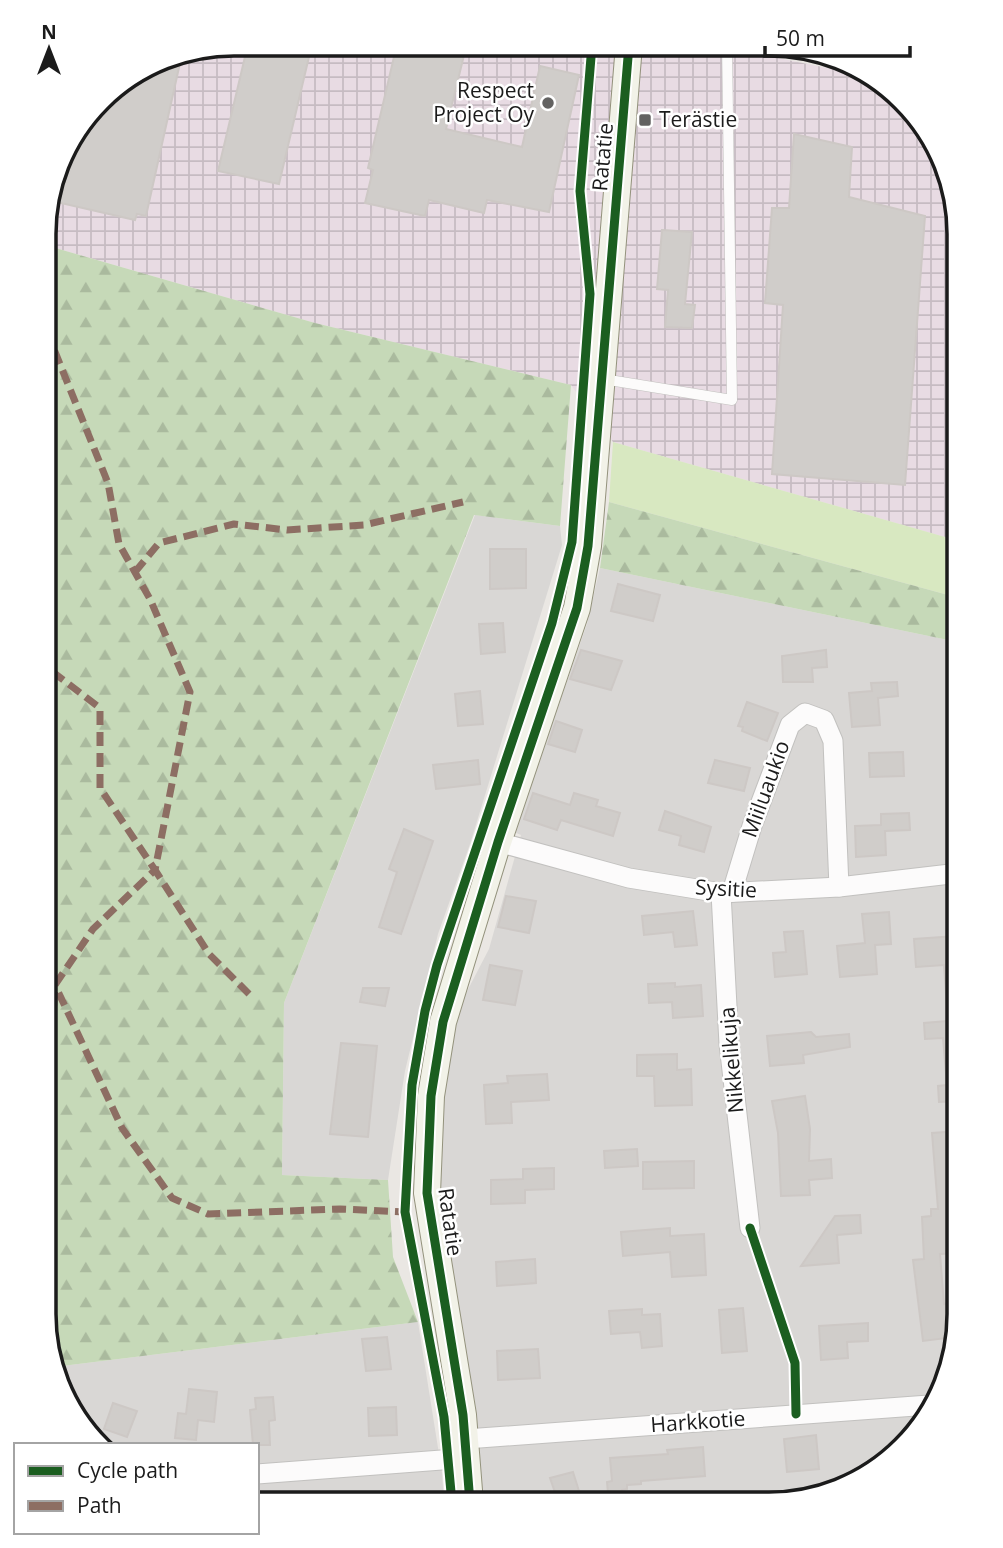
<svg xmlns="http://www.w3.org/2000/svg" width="1003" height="1548" font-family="'Open Sans',sans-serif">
  <defs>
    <pattern id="industrial-grid" width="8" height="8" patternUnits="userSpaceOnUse" patternTransform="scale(1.75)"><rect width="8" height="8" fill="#e8dbe3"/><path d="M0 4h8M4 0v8" fill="none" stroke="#c6bbc2"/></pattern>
    <pattern id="forest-firs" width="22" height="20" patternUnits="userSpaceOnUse" patternTransform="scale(1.75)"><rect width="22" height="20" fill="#c6d9b8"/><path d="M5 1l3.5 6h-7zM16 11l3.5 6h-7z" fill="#aaba9e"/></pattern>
  </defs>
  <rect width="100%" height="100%" fill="#eae7e3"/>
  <g fill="#d9d7d5">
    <polygon points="475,515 560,526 562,545 470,844 438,934 405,1071 388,1180 282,1175 284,1003"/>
    <polygon points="600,568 948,640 959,728 959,1327 920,1429 842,1490 769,1504 482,1503 476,1409 437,1189 447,1049 463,999 489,949 521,835 514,832 587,624"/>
    <polygon points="418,1322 442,1473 444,1503 257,1503 257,1445 103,1445 58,1387 54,1367"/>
  </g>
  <polygon fill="url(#industrial-grid)" points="234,44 713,45 867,76 884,83 945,161 959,234 959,541 613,442 571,385 315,323 45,245 45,210 64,150 108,91 162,58"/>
  <polygon fill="#d8e8c1" points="613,442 959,541 959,598 609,502"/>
  <g fill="url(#forest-firs)">
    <polygon points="45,245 315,323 571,385 560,526 474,515 284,1003 282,1175 388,1180 393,1257 418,1322 54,1367 44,1314"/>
    <polygon points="609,502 959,598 959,728 948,640 600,568"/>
  </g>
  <g fill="#d0cdca" stroke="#cdc8c5" stroke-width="2">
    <polygon points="248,44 312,44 279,184 218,171"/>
    <polygon points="397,44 466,47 446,129 522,147 540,66 579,75 549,212 487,200 484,213 429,200 425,216 365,203 373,170 368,168"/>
    <polygon points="182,54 146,216 137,214 135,220 48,200 64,150 108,91 162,58"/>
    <polygon points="794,134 852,147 849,197 925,216 905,485 772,474 783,305 765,303 772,208 789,208"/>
    <polygon points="662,230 692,232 685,304 695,305 692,328 665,327 668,290 657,289"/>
    <polygon points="490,549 526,549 526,588 490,589"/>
    <polygon points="618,584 660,595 653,621 611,611"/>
    <polygon points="503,623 505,652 481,654 479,624"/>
    <polygon points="581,650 622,661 611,690 570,679"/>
    <polygon points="826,650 827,667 812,668 813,682 783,682 782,656"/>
    <polygon points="897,682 898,696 878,698 880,725 852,727 849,693 872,691 871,683"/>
    <polygon points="480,691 483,724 458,726 455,694"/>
    <polygon points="747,702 778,713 767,741 742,731 743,727 738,726"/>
    <polygon points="556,721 582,730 575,752 548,744"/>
    <polygon points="903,752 904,776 870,777 869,753"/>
    <polygon points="478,760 480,784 436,789 433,765"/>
    <polygon points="715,760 750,768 744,791 708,783"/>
    <polygon points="533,793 570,805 574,793 598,800 596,806 620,813 613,836 561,820 557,830 524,819"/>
    <polygon points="665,811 711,827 704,852 679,845 681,836 659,830"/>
    <polygon points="909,813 910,830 885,831 886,855 856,857 855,826 881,825 881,814"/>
    <polygon points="404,829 433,841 401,934 379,927 397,872 389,869"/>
    <polygon points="506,896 536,901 529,933 498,927"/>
    <polygon points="693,911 697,945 675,947 673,932 644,935 642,916"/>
    <polygon points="889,912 891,944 875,945 877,974 840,977 837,946 865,943 862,914"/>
    <polygon points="803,931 807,974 775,977 773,953 786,952 784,932"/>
    <polygon points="956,936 959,1006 947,1006 944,965 916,967 914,939"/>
    <polygon points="490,965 522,971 515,1005 483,1000"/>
    <polygon points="675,983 675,987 701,985 703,1016 673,1018 672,1002 649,1003 648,984"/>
    <polygon points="363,988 389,988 385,1006 360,1002"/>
    <polygon points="959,1020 959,1101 939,1102 938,1086 947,1085 943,1038 925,1039 924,1023"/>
    <polygon points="811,1032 816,1037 849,1034 850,1047 803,1055 804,1063 770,1066 767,1036"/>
    <polygon points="341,1043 377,1046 368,1137 330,1134"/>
    <polygon points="677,1054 677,1070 691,1069 692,1105 655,1106 654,1076 637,1076 637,1055"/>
    <polygon points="547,1074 549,1100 511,1102 512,1123 486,1124 484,1085 508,1083 507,1076"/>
    <polygon points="805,1096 810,1129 809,1161 831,1159 832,1178 809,1180 810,1195 781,1196 778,1133 772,1101"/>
    <polygon points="959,1131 959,1253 940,1254 944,1304 951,1303 955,1337 923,1341 913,1260 924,1259 922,1217 931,1216 931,1209 938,1209 932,1133"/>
    <polygon points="637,1149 638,1166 605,1168 604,1151"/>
    <polygon points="694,1161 694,1188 643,1189 643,1162"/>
    <polygon points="554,1168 554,1189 525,1190 525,1203 491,1204 491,1180 523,1179 523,1169"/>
    <polygon points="860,1215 861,1233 837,1235 839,1263 801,1266 835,1216"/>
    <polygon points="670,1228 670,1236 704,1234 706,1275 672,1277 670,1252 623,1256 621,1232"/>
    <polygon points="535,1259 536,1283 497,1286 496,1262"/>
    <polygon points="743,1308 747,1351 722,1353 719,1310"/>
    <polygon points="642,1309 642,1315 660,1314 662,1346 642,1348 640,1332 611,1334 609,1311"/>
    <polygon points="868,1323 868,1341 847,1342 848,1358 821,1360 819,1326"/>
    <polygon points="387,1337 391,1369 366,1371 362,1339"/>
    <polygon points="538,1349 540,1378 498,1380 497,1351"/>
    <polygon points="189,1389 217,1392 214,1422 198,1420 196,1440 175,1438 178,1413 186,1414"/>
    <polygon points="273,1397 275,1420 269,1421 270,1445 253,1445 250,1410 256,1409 255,1398"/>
    <polygon points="113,1403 137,1411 127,1437 104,1429"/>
    <polygon points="396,1407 397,1435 369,1436 368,1408"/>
    <polygon points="816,1435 819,1469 787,1472 784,1439"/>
    <polygon points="703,1447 705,1476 641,1481 641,1484 627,1485 627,1489 622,1490 623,1504 609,1504 607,1482 612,1481 610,1458 668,1454 667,1450"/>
    <polygon points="573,1472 583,1504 559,1504 550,1478"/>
  </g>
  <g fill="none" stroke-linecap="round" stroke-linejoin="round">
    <defs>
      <g id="lane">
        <polyline points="783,45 806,50"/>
        <polyline points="603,379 732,400 727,45"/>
      </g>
      <g id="street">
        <polyline points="498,842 629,878 721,893 839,887 959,873"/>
        <polyline points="732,892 752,826 790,725 805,713 824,720 833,741 839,887"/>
        <polyline points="721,893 729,1044 750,1228"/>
        <polyline points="466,1439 929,1405"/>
        <polyline points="257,1474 468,1458"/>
      </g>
      <polyline id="secondary" points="470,1503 463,1415 427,1193 431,1096 443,1022 498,842 577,608 588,546 629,45"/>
    </defs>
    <use href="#lane" stroke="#c2c1bf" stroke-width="11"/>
    <use href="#street" stroke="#c2c1bf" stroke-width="21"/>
    <use href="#secondary" stroke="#93927c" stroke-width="28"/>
    <use href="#lane" stroke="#fcfbfb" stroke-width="10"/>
    <use href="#street" stroke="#fcfbfb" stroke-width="19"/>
    <use href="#secondary" stroke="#f2f2e8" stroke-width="26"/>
    <g stroke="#8d6e63" stroke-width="7" stroke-dasharray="14 7" stroke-linecap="butt">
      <polyline points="49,289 49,337 108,483 119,544 150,599 190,692 155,870 209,954 249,994"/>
      <polyline points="135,572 159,543 234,524 287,530 364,525 463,502"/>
      <polyline points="44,979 55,985 122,1128 172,1198 208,1214 340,1209 405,1212"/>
      <polyline points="44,1022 53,1016 55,985 93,929 155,870 100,788 100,708 45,666"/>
    </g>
    <defs>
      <g id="cycleway">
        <polyline points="750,1228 795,1363 796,1414"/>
        <polyline points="452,1503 444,1417 405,1212 412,1085 425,1011 437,965 552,623 572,542 590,294 580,191 592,45"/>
        <polyline points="470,1503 463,1415 427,1193 431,1096 443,1022 498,842 577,608 588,546 629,45"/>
      </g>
    </defs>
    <use href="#cycleway" stroke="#fff" stroke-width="13"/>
    <use href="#cycleway" stroke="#1b5e20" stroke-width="9"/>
  </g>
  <g fill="#636261" stroke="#fff" stroke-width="2.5">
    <circle cx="548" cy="103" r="7"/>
    <rect x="638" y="113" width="14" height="14" rx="3.5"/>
  </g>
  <g text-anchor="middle" stroke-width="5" stroke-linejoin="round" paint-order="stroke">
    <g font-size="21" fill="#1b1b1b" stroke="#fff" text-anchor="end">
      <text x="534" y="98">Respect<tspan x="534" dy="24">Project Oy</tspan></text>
      <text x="659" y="127" text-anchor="start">Terästie</text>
    </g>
    <g font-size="21" fill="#1b1b1b" stroke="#fff">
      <text transform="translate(603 157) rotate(-85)" y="7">Ratatie</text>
      <text transform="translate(766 789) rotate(-70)" y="7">Miiluaukio</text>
      <text transform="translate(726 889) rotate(3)" y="7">Sysitie</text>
      <text transform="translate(732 1060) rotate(-95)" y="7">Nikkelikuja</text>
      <text transform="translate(450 1222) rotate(82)" y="7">Ratatie</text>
      <text transform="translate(698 1422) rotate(-4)" y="7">Harkkotie</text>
    </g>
  </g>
  <path d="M0 0H1003V1548H0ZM234 56H769A178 178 0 0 1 947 234V1314A178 178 0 0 1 769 1492H234A178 178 0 0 1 56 1314V234A178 178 0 0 1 234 56Z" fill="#fff" fill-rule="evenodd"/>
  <path fill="none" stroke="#1b1b1b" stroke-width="3.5" d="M234 56H769A178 178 0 0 1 947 234V1314A178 178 0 0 1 769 1492H234A178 178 0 0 1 56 1314V234A178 178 0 0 1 234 56Z"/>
  <rect x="14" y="1443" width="245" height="91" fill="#ffffff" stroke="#a4a4a4" stroke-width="2"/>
  <rect x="28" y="1466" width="35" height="10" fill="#1b5e20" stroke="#a4a4a4" stroke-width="2"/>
  <text x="77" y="1478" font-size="21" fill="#1b1b1b">Cycle path</text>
  <rect x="28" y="1501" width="35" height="10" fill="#8d6e63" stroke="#a4a4a4" stroke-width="2"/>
  <text x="77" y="1513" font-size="21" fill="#1b1b1b">Path</text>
  <g transform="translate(49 49)" stroke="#ffffff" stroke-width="5" paint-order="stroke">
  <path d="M0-5L12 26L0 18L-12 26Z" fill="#1b1b1b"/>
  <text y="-10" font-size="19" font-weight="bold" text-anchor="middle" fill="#1b1b1b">N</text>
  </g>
  <path d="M765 46v10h145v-10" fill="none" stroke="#1b1b1b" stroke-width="3.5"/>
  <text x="776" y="46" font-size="21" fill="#1b1b1b" stroke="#ffffff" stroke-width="5" paint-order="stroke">50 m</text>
</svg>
